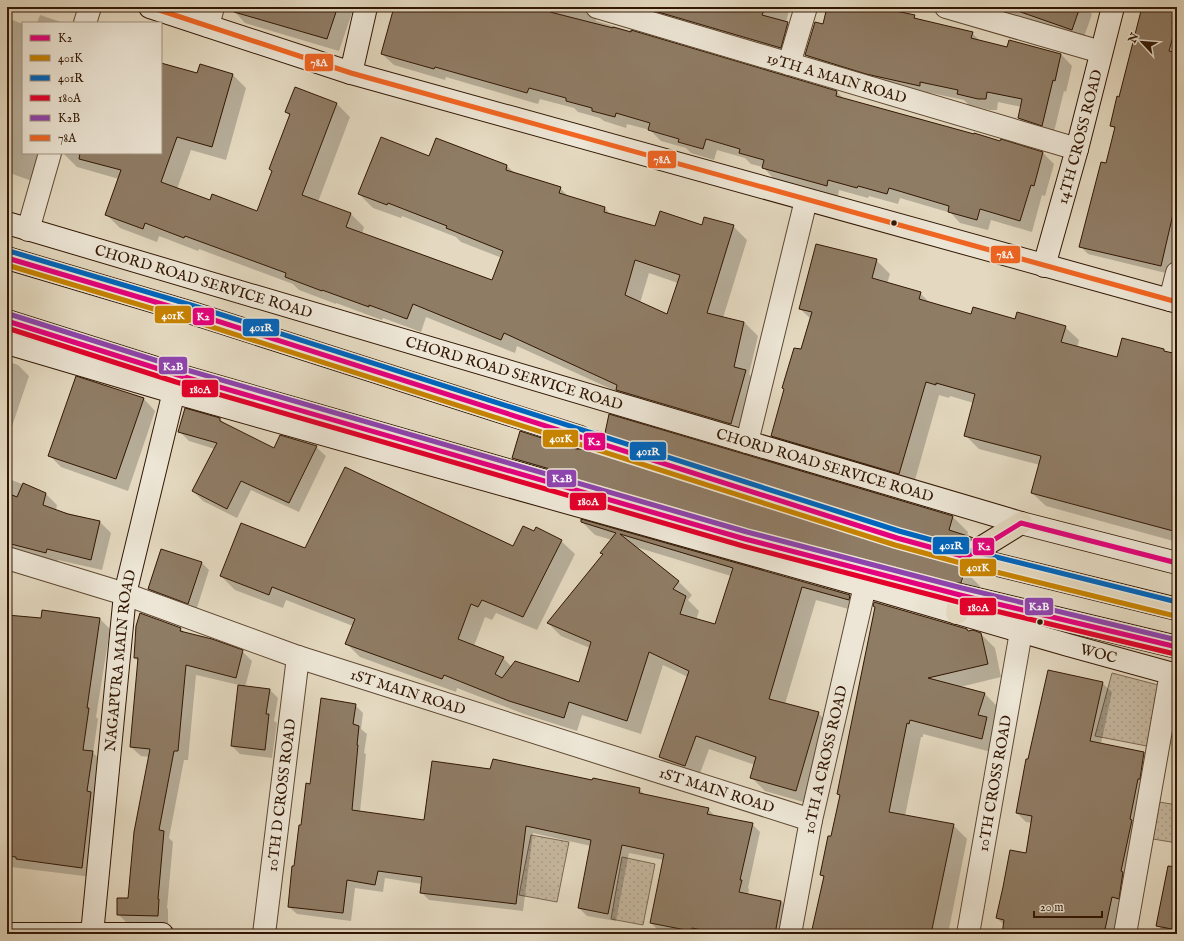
<svg xmlns="http://www.w3.org/2000/svg" width="1184" height="941" font-family="'IM FELL English',serif">
  <defs>
    <pattern id="grass-dots" width="8" height="8" patternUnits="userSpaceOnUse"><rect width="8" height="8" fill="#c6b8a0"/><path d="M2 2h.1M6 6h.1" fill="none" stroke="#ab9d88" stroke-width="1.8" stroke-linecap="round"/></pattern>
  </defs>
  <rect width="100%" height="100%" fill="#e4d9c0"/>
  <filter id="stains"><feTurbulence type="fractalNoise" baseFrequency=".005" numOctaves="4"/><feColorMatrix values="0 0 0 0 .2 0 0 0 0 .09 0 0 0 0 .02 0 0 0 .5 -.17"/></filter>
  <radialGradient id="worn" r=".72"><stop offset=".6" stop-color="#630" stop-opacity="0"/><stop offset="1" stop-color="#630" stop-opacity=".3"/></radialGradient>
  <g fill="url(#grass-dots)" stroke="#7c6852">
    <polygon points="1112,673 1162,686 1152,747 1095,736"/>
    <polygon points="1159,802 1177,805 1177,843 1153,839"/>
    <polygon points="531,835 569,842 557,902 519,895"/>
    <polygon points="622,857 655,864 643,925 611,919"/>
  </g>
  <g fill="#0003" fill-rule="evenodd">
    <polygon points="234,7 354,7 339,51 245,23 233,10"/>
    <polygon points="395,7 603,7 596,15 596,21 837,92 844,99 1043,153 1054,164 1045,196 1042,195 1032,232 991,220 988,230 960,223 951,213 900,198 898,204 869,196 868,198 839,190 838,196 774,179 763,167 751,164 745,158 717,150 714,160 691,153 686,148 661,141 650,130 627,124 626,128 604,121 600,118 578,112 574,108 540,99 538,104 446,77 445,80 394,65 382,54"/>
    <polygon points="617,7 790,7 786,22 799,34 792,59"/>
    <polygon points="828,7 901,7 899,13 914,16 918,20 972,33 981,42 1008,48 1010,42 1061,54 1072,66 1066,92 1064,91 1053,136 1030,129 1019,118 1022,107 998,102 997,110 990,110 969,105 964,100 931,93 931,96 817,66 806,55 824,25"/>
    <polygon points="991,7 1085,7 1092,14 1083,40 993,9"/>
    <polygon points="1144,7 1177,7 1177,271 1174,275 1088,254 1080,246 1106,165 1116,130 1111,125 1120,98"/>
    <polygon points="40,15 64,23 37,23"/>
    <path d="M7,18l16,6v129h138v-89l37,10h34l14,14 -20,72 -35,-10 -14,39 34,12 47,11 15,-40 -3,-3 20,-53 -4,-4 50,-9 14,14 -32,85 33,12 13,13 -2,7 131,48 9,-24 -41,-16 -5,-5 -54,-21 -1,2 -28,-10 -14,-14 71,-37 7,-17 70,26 8,7 45,15 10,10 35,10 7,8 43,11 78,-1 14,14 -24,78 21,4 14,14 -9,38 10,11 -15,52 -124,-44 -103,-47 -2,7 -89,-36 -5,15 -38,-14 -1,2 -46,-17v1l-37,-14 -6,-6 -94,-35 -1,2 -39,-15 -2,6 -37,-14 -14,-14 13,-35 -42,-12 -13,-13h-4l-17,31 -36,-13zM649,273l29,10 -10,33 -28,-13z"/>
    <polygon points="876,260 890,274 887,284 920,293 931,304 971,315 1065,327 1079,340 1077,348 1118,358 1164,350 1167,353 1177,355 1177,542 1046,506 1032,493 1040,465 979,449 965,435 974,403 950,396 949,398 939,395 913,487 786,449 772,436 802,351 811,319 800,309"/>
    <polygon points="7,361 18,365 29,376 7,441"/>
    <polygon points="144,399 155,411 128,491 61,467 49,455"/>
    <polygon points="220,419 227,426 274,450 316,447 326,456 299,512 251,490 237,518 203,501 193,491 215,449 189,441 179,431"/>
    <path d="M576,450l377,67 15,15 -1,5 6,1 15,16 -15,10 -4,6v5l11,11 -4,12 -13,14 -372,-105 -16,-16v-4l-46,-13 -16,-16zM964,570l1,2 -4,16 -2,-1z"/>
    <polygon points="7,472 8,474 7,478 46,494 57,505 56,510 100,522 111,533 102,570 58,560 57,564 7,550"/>
    <path d="M582,522l268,74 13,13v4l-47,-13 -31,104 33,9 14,14 -22,77 -45,-13 -13,-13 3,-13 -46,-16 -11,30 -25,-8 -13,-14 28,-80 -25,-12 -22,69 -59,-19 -5,16 -53,-17 -67,-26 -1,4 -96,-35 -14,-14 7,-17 -67,-26 -3,8 -48,-18 -14,-14 85,-27 207,-1 22,-15 26,8 14,13 -38,76 -41,-17 -4,7 -7,-3 -11,29 29,12 9,9 67,16 11,-35 -29,-12 -13,-13 56,-69 8,-14 -17,-5zM636,547l95,29 -15,49 -20,-5 3,-9 -11,-11 4,-5 -13,-13z"/>
    <polygon points="201,562 209,570 196,611 157,597 149,589"/>
    <polygon points="43,611 100,619 110,629 96,717 98,719 93,753 102,761 92,877 11,867 7,904 7,616 42,620"/>
    <polygon points="180,628 185,633 242,651 252,661 245,687 270,690 278,698 274,721 277,723 272,758 240,754 232,746 239,685 196,675 188,760 184,760 169,838 173,842 167,908 168,909 168,925 128,924 118,914 129,899 149,757 141,756 131,747 139,662 135,658"/>
    <polygon points="967,630 969,632 981,634 995,648 1001,677 960,687 985,694 999,708 993,725 1001,732 995,753 923,734 923,737 921,737 905,816 953,825 967,839 948,934 811,934 825,878 821,875 832,838 841,796 838,794 847,757"/>
    <polygon points="1102,683 1112,692 1101,744 1144,752 1153,762 1115,934 1003,934 1004,925 997,918 1026,854 1032,823 1026,822 1017,813"/>
    <polygon points="355,705 363,713 361,729 367,734 364,753 366,754 360,812 425,821 593,781 639,789 646,796 708,809 715,816 752,824 760,832 748,888 749,889 748,895 781,901 789,909 784,934 676,934 659,931 651,923 664,860 629,853 616,921 587,916 579,908 591,846 533,833 523,911 429,900 421,892 422,884 385,878 383,892 355,888 351,921 297,914 289,907 302,826 311,785"/>
    <polygon points="1176,860 1177,934 1160,934 1161,929 1158,925 1169,898"/>
  </g>
  <g fill="#8f7c65" stroke="#321703" fill-rule="evenodd">
    <polygon points="235,7 321,7 336,12 327,39 234,12"/>
    <polygon points="394,7 551,7 550,12 613,28 613,27 631,32 631,30 837,91 836,96 974,134 974,133 1000,141 1001,139 1043,152 1034,186 1031,185 1020,221 980,209 977,220 948,212 949,206 889,188 887,194 858,186 857,188 828,180 827,186 762,168 764,160 739,153 740,149 706,139 703,149 678,142 679,139 648,130 650,123 616,113 615,117 592,111 592,108 566,101 566,98 529,88 527,93 435,67 434,69 381,54"/>
    <polygon points="641,7 753,7 764,10 762,15 788,22 781,48"/>
    <polygon points="827,7 877,7 915,15 914,18 973,32 971,38 1007,47 1009,40 1061,54 1055,81 1053,80 1042,126 1018,118 1022,99 987,92 986,99 978,99 957,94 958,90 920,82 920,86 866,74 805,55 815,22 823,24"/>
    <polygon points="1016,7 1080,7 1072,30 1015,10"/>
    <polygon points="1142,7 1177,7 1172,24 1176,25 1169,51 1177,53 1177,197 1161,266 1079,247 1101,162 1106,163 1115,127 1110,126 1117,96 1119,97"/>
    <path d="M161,63l36,10 3,-9 33,10 -21,73 -35,-10 -16,45 49,18 2,-6 45,17 15,-40 -3,-2 21,-55 -5,-2 10,-25 42,16 -35,92 49,18 -5,14 146,53 11,-29 -57,-23 1,-2 -59,-23 -1,2 -29,-11 23,-57 48,19 7,-18 71,27 -1,5 55,17 -2,6 46,14 -1,5 51,14 5,-15 42,14 2,-8 30,8 -27,88 37,9 -10,45 12,3 -15,54 -115,-34 1,-5 -113,-52 -3,7 -88,-36 -6,15 -38,-14v2l-47,-17v1l-37,-14 1,-4 -101,-37 -1,2 -39,-15 -2,6 -38,-14 16,-45 -42,-11 1,-6h81zM635,260l45,15 -13,39 -42,-19z"/>
    <polygon points="816,244 877,259 872,278 921,292 919,299 971,314 973,307 1015,319 1017,312 1066,326 1061,342 1117,357 1122,338 1164,349 1164,351 1177,354 1177,532 1031,493 1041,456 964,436 975,394 936,383 936,385 926,382 899,474 771,436 784,389 782,388 794,348 801,349 812,312 799,309"/>
    <polygon points="76,376 144,398 116,479 48,456"/>
    <polygon points="185,408 220,418 220,421 274,448 280,435 317,446 289,503 241,481 227,509 192,491 217,443 178,432"/>
    <polygon points="609,414 953,516 949,530 974,538 957,548 954,554 954,560 956,564 960,568 965,570 961,583 956,583 951,587 947,597 574,491 575,483 572,478 567,474 512,458 520,431 576,449 582,449 588,446 592,441 592,435 589,429 605,433"/>
    <path d="M345,467l168,79 10,-20 11,5 2,-4 26,13 -39,77 -41,-17 -4,7 -7,-3 -13,35 46,18 -9,17 7,4 13,-17 64,21 12,-40 -44,-19 56,-69 -3,-1 16,-20 -35,-11v-3l269,76 -1,5 -47,-13 -33,112 50,13 -23,79 -46,-13 6,-21 -60,-21 -11,30 -26,-9 30,-86 -40,-19 -22,69 -58,-19 -5,16 -55,-17 -65,-26 -2,4 -97,-35 10,-25 -83,-32 -3,8 -49,-19 21,-53 64,25zM620,534l113,34 -18,56 -35,-10 6,-18 -13,-7 6,-8z"/>
    <polygon points="23,483 46,493 43,505 68,514 100,521 91,560 47,549 46,553 7,543 7,493 17,497"/>
    <polygon points="161,549 202,562 188,604 148,589"/>
    <polygon points="874,602 967,629 968,631 973,630 981,633 988,664 928,678 985,693 978,715 987,717 982,739 910,720 909,724 907,723 889,812 954,824 931,934 811,934 824,876 820,875 828,836 831,836 840,795 837,794 875,607 873,606"/>
    <polygon points="42,610 100,618 87,708 89,708 83,750 93,751 87,791 91,792 82,868 16,859 16,857 7,856 7,615 41,618"/>
    <polygon points="140,613 181,628 180,631 212,639 243,650 236,678 186,665 178,751 174,751 159,830 164,831 158,899 159,899 158,916 117,915 117,898 128,898 134,832 150,749 130,747 138,658 134,658 136,626"/>
    <polygon points="1048,670 1103,682 1090,741 1144,752 1140,779 1138,779 1130,819 1132,820 1121,871 1123,872 1119,899 1112,897 1104,934 1002,934 1004,920 996,918 1003,887 1010,850 1026,853 1032,816 1016,813 1026,759 1028,759"/>
    <polygon points="238,685 270,689 266,714 269,714 265,750 231,746"/>
    <polygon points="321,698 356,704 353,724 359,726 357,745 358,745 352,810 424,820 432,761 490,769 493,759 592,780 593,778 640,788 639,793 709,808 707,814 753,823 740,880 742,880 739,892 781,901 775,934 721,934 692,928 691,931 650,923 664,854 622,845 608,914 578,908 591,840 526,826 516,904 420,893 422,877 378,871 375,885 347,880 343,913 288,907 292,866 294,866 299,825 301,825 306,783 310,784"/>
    <polygon points="1168,866 1177,867 1177,930 1156,926"/>
  </g>
  <g fill="none" stroke-linecap="round" stroke-linejoin="round">
    <g stroke="#c0b29a" stroke-width="22" stroke-dasharray="22 11" stroke-linecap="butt">
      <polyline points="580,437 897,538 966,557"/>
      <polyline points="563,486 745,539 960,595"/>
    </g>
    <defs>
      <g id="street">
        <path id="s1" d="M597,7l480,142"/>
        <polyline points="946,7 1101,52"/>
        <polyline points="85,23 90,7"/>
        <polyline points="208,26 213,7"/>
        <polyline points="789,64 806,7"/>
        <polyline points="28,230 50,153"/>
        <polyline points="1170,300 1177,273"/>
        <polyline points="747,442 806,200"/>
        <path id="s2" d="M7,558l118,36 173,63 513,163"/>
        <path id="s3" d="M264,934l34,-277"/>
        <path id="s4" d="M790,934l21,-114 54,-234"/>
        <path id="s5" d="M968,934l53,-302"/>
        <polyline points="1125,934 1171,673"/>
      </g>
      <g id="secondary">
        <polyline points="150,7 351,73 1177,302"/>
        <polyline points="351,73 366,7"/>
        <path id="s6" d="M7,223l1014,300 156,40"/>
        <path id="s7" d="M1044,266l33,-117 36,-142"/>
        <path id="s8" d="M7,343l166,49 692,194 203,59 109,30"/>
        <polyline points="7,934 162,934"/>
        <path id="s9" d="M92,934l33,-340 52,-215"/>
      </g>
      <g id="primary">
        <polyline points="7,258 189,312 580,437"/>
        <polyline points="7,321 178,375 563,486"/>
        <polyline points="966,557 1177,609"/>
        <polyline points="966,557 1021,523"/>
        <polyline points="957,613 960,595 1177,647"/>
      </g>
    </defs>
    <use href="#street" stroke="#5e4832" stroke-width="24"/>
    <use href="#secondary" stroke="#321703" stroke-width="24"/>
    <use href="#primary" stroke="#321703" stroke-width="24"/>
    <use href="#street" stroke="#ede6d6" stroke-width="22"/>
    <use href="#secondary" stroke="#ede6d6" stroke-width="22"/>
    <use href="#primary" stroke="#e4d9c0" stroke-width="22"/>
    <defs>
      <g id="bus-1">
        <polyline points="7,258 189,312 897,538 966,557 1021,523 1177,563"/>
        <polyline points="7,321 178,375 745,539 960,595 1177,647"/>
      </g>
      <polyline id="bus-2" points="7,265 187,319 895,545 964,564 1175,616"/>
      <polyline id="bus-3" points="9,251 191,305 899,531 968,550 1177,602"/>
      <polyline id="bus-4" points="7,328 176,382 743,546 958,602 1175,654"/>
      <polyline id="bus-5" points="9,314 180,368 747,532 962,588 1177,640"/>
      <polyline id="bus-6" points="150,7 351,73 1177,302"/>
    </defs>
    <use href="#bus-1" stroke="#ede6d6" stroke-width="8"/>
    <use href="#bus-2" stroke="#ede6d6" stroke-width="8"/>
    <use href="#bus-3" stroke="#ede6d6" stroke-width="8"/>
    <use href="#bus-4" stroke="#ede6d6" stroke-width="8"/>
    <use href="#bus-5" stroke="#ede6d6" stroke-width="8"/>
    <use href="#bus-6" stroke="#ede6d6" stroke-width="8"/>
    <use href="#bus-1" stroke="#e5007d" stroke-width="5"/>
    <use href="#bus-2" stroke="#c68201" stroke-width="5"/>
    <use href="#bus-3" stroke="#0065bd" stroke-width="5"/>
    <use href="#bus-4" stroke="#e4002b" stroke-width="5"/>
    <use href="#bus-5" stroke="#8e44ad" stroke-width="5"/>
    <use href="#bus-6" stroke="#f26522" stroke-width="5"/>
  </g>
  <g fill="#321703" stroke="#ede6d6" stroke-width="1.5">
    <circle cx="894" cy="223" r="3.5"/>
    <circle cx="1040" cy="622" r="3.5"/>
  </g>
  <g text-anchor="middle" stroke-width="3.5" stroke-linejoin="round" paint-order="stroke">
    <g font-size="15" fill="#321703" stroke="#ede6d6">
      <text dy="5" stroke="none"><textPath href="#s1" startOffset="250">19TH A MAIN ROAD</textPath></text>
      <text dy="5" stroke="none"><textPath href="#s7" startOffset="134">14TH CROSS ROAD</textPath></text>
      <text dy="5" stroke="none"><textPath href="#s6" startOffset="205">CHORD ROAD SERVICE ROAD</textPath></text>
      <text dy="5" stroke="none"><textPath href="#s6" startOffset="529">CHORD ROAD SERVICE ROAD</textPath></text>
      <text dy="5" stroke="none"><textPath href="#s6" startOffset="853">CHORD ROAD SERVICE ROAD</textPath></text>
      <text dy="5" stroke="none"><textPath href="#s8" startOffset="1135">WOC</textPath></text>
      <text dy="5" stroke="none"><textPath href="#s9" startOffset="275">NAGAPURA MAIN ROAD</textPath></text>
      <text dy="5" stroke="none"><textPath href="#s2" startOffset="423">1ST MAIN ROAD</textPath></text>
      <text dy="5" stroke="none"><textPath href="#s4" startOffset="178">10TH A CROSS ROAD</textPath></text>
      <text dy="5" stroke="none"><textPath href="#s5" startOffset="153">10TH CROSS ROAD</textPath></text>
      <text dy="5" stroke="none"><textPath href="#s2" startOffset="747">1ST MAIN ROAD</textPath></text>
      <text dy="5" stroke="none"><textPath href="#s3" startOffset="140">10TH D CROSS ROAD</textPath></text>
    </g>
  </g>
  <g stroke="#ede6d6" stroke-width="1.5">
    <rect x="304" y="53" width="30" height="19" rx="4" fill="#f26522"/>
    <rect x="647" y="150" width="30" height="19" rx="4" fill="#f26522"/>
    <rect x="990" y="245" width="31" height="19" rx="4" fill="#f26522"/>
    <rect x="154" y="305" width="38" height="19" rx="4" fill="#c68201"/>
    <rect x="192" y="307" width="23" height="19" rx="4" fill="#e5007d"/>
    <rect x="242" y="318" width="38" height="19" rx="4" fill="#0065bd"/>
    <rect x="158" y="356" width="30" height="19" rx="4" fill="#8e44ad"/>
    <rect x="181" y="379" width="38" height="19" rx="4" fill="#e4002b"/>
    <rect x="542" y="429" width="37" height="19" rx="4" fill="#c68201"/>
    <rect x="583" y="432" width="23" height="19" rx="4" fill="#e5007d"/>
    <rect x="629" y="441" width="38" height="20" rx="4" fill="#0065bd"/>
    <rect x="546" y="469" width="31" height="19" rx="4" fill="#8e44ad"/>
    <rect x="569" y="492" width="38" height="19" rx="4" fill="#e4002b"/>
    <rect x="932" y="536" width="38" height="19" rx="4" fill="#0065bd"/>
    <rect x="972" y="537" width="23" height="19" rx="4" fill="#e5007d"/>
    <rect x="959" y="558" width="38" height="19" rx="4" fill="#c68201"/>
    <rect x="1024" y="597" width="30" height="19" rx="4" fill="#8e44ad"/>
    <rect x="959" y="597" width="38" height="19" rx="4" fill="#e4002b"/>
  </g>
  <g font-size="11" text-anchor="middle" font-weight="bold" fill="#fff">
    <text x="319" y="66">78A</text>
    <text x="662" y="163">78A</text>
    <text x="1005" y="258">78A</text>
    <text x="173" y="319">401K</text>
    <text x="203" y="320">K2</text>
    <text x="261" y="331">401R</text>
    <text x="173" y="370">K2B</text>
    <text x="200" y="393">180A</text>
    <text x="561" y="442">401K</text>
    <text x="594" y="445">K2</text>
    <text x="648" y="455">401R</text>
    <text x="562" y="482">K2B</text>
    <text x="588" y="505">180A</text>
    <text x="951" y="549">401R</text>
    <text x="984" y="550">K2</text>
    <text x="978" y="571">401K</text>
    <text x="1039" y="610">K2B</text>
    <text x="978" y="611">180A</text>
  </g>
  <rect width="1184" height="941" fill="none" stroke="#e4d9c0" stroke-width="24"/>
  <rect x="8" y="8" width="1168" height="925" fill="none" stroke="#321703" stroke-width="2"/>
  <rect x="12" y="12" width="1160" height="917" fill="none" stroke="#321703"/>
  <rect x="22" y="22" width="140" height="132" fill="#ede6d6" stroke="#a29382"/>
  <rect x="30" y="35" width="20" height="6" fill="#e5007d" stroke="#a29382"/>
  <text x="58" y="42" font-size="12" fill="#321703">K2</text>
  <rect x="30" y="55" width="20" height="6" fill="#c68201" stroke="#a29382"/>
  <text x="58" y="62" font-size="12" fill="#321703">401K</text>
  <rect x="30" y="75" width="20" height="6" fill="#0065bd" stroke="#a29382"/>
  <text x="58" y="82" font-size="12" fill="#321703">401R</text>
  <rect x="30" y="95" width="20" height="6" fill="#e4002b" stroke="#a29382"/>
  <text x="58" y="102" font-size="12" fill="#321703">180A</text>
  <rect x="30" y="115" width="20" height="6" fill="#8e44ad" stroke="#a29382"/>
  <text x="58" y="122" font-size="12" fill="#321703">K2B</text>
  <rect x="30" y="135" width="20" height="6" fill="#f26522" stroke="#a29382"/>
  <text x="58" y="142" font-size="12" fill="#321703">78A</text>
  <g transform="translate(1142 42) rotate(296)" stroke="#ede6d6" stroke-width="3" paint-order="stroke">
  <path d="M0-3L7 15L0 10L-7 15Z" fill="#321703"/>
  <text y="-6" font-size="11" font-weight="bold" text-anchor="middle" fill="#321703">N</text>
  </g>
  <path d="M1034 911v6h68v-6" fill="none" stroke="#321703" stroke-width="2"/>
  <text x="1040" y="911" font-size="12" fill="#321703" stroke="#ede6d6" stroke-width="3" paint-order="stroke">20 m</text>
  <rect width="100%" height="100%" filter="url(#stains)"/>
  <rect width="100%" height="100%" fill="url(#worn)"/>
</svg>
